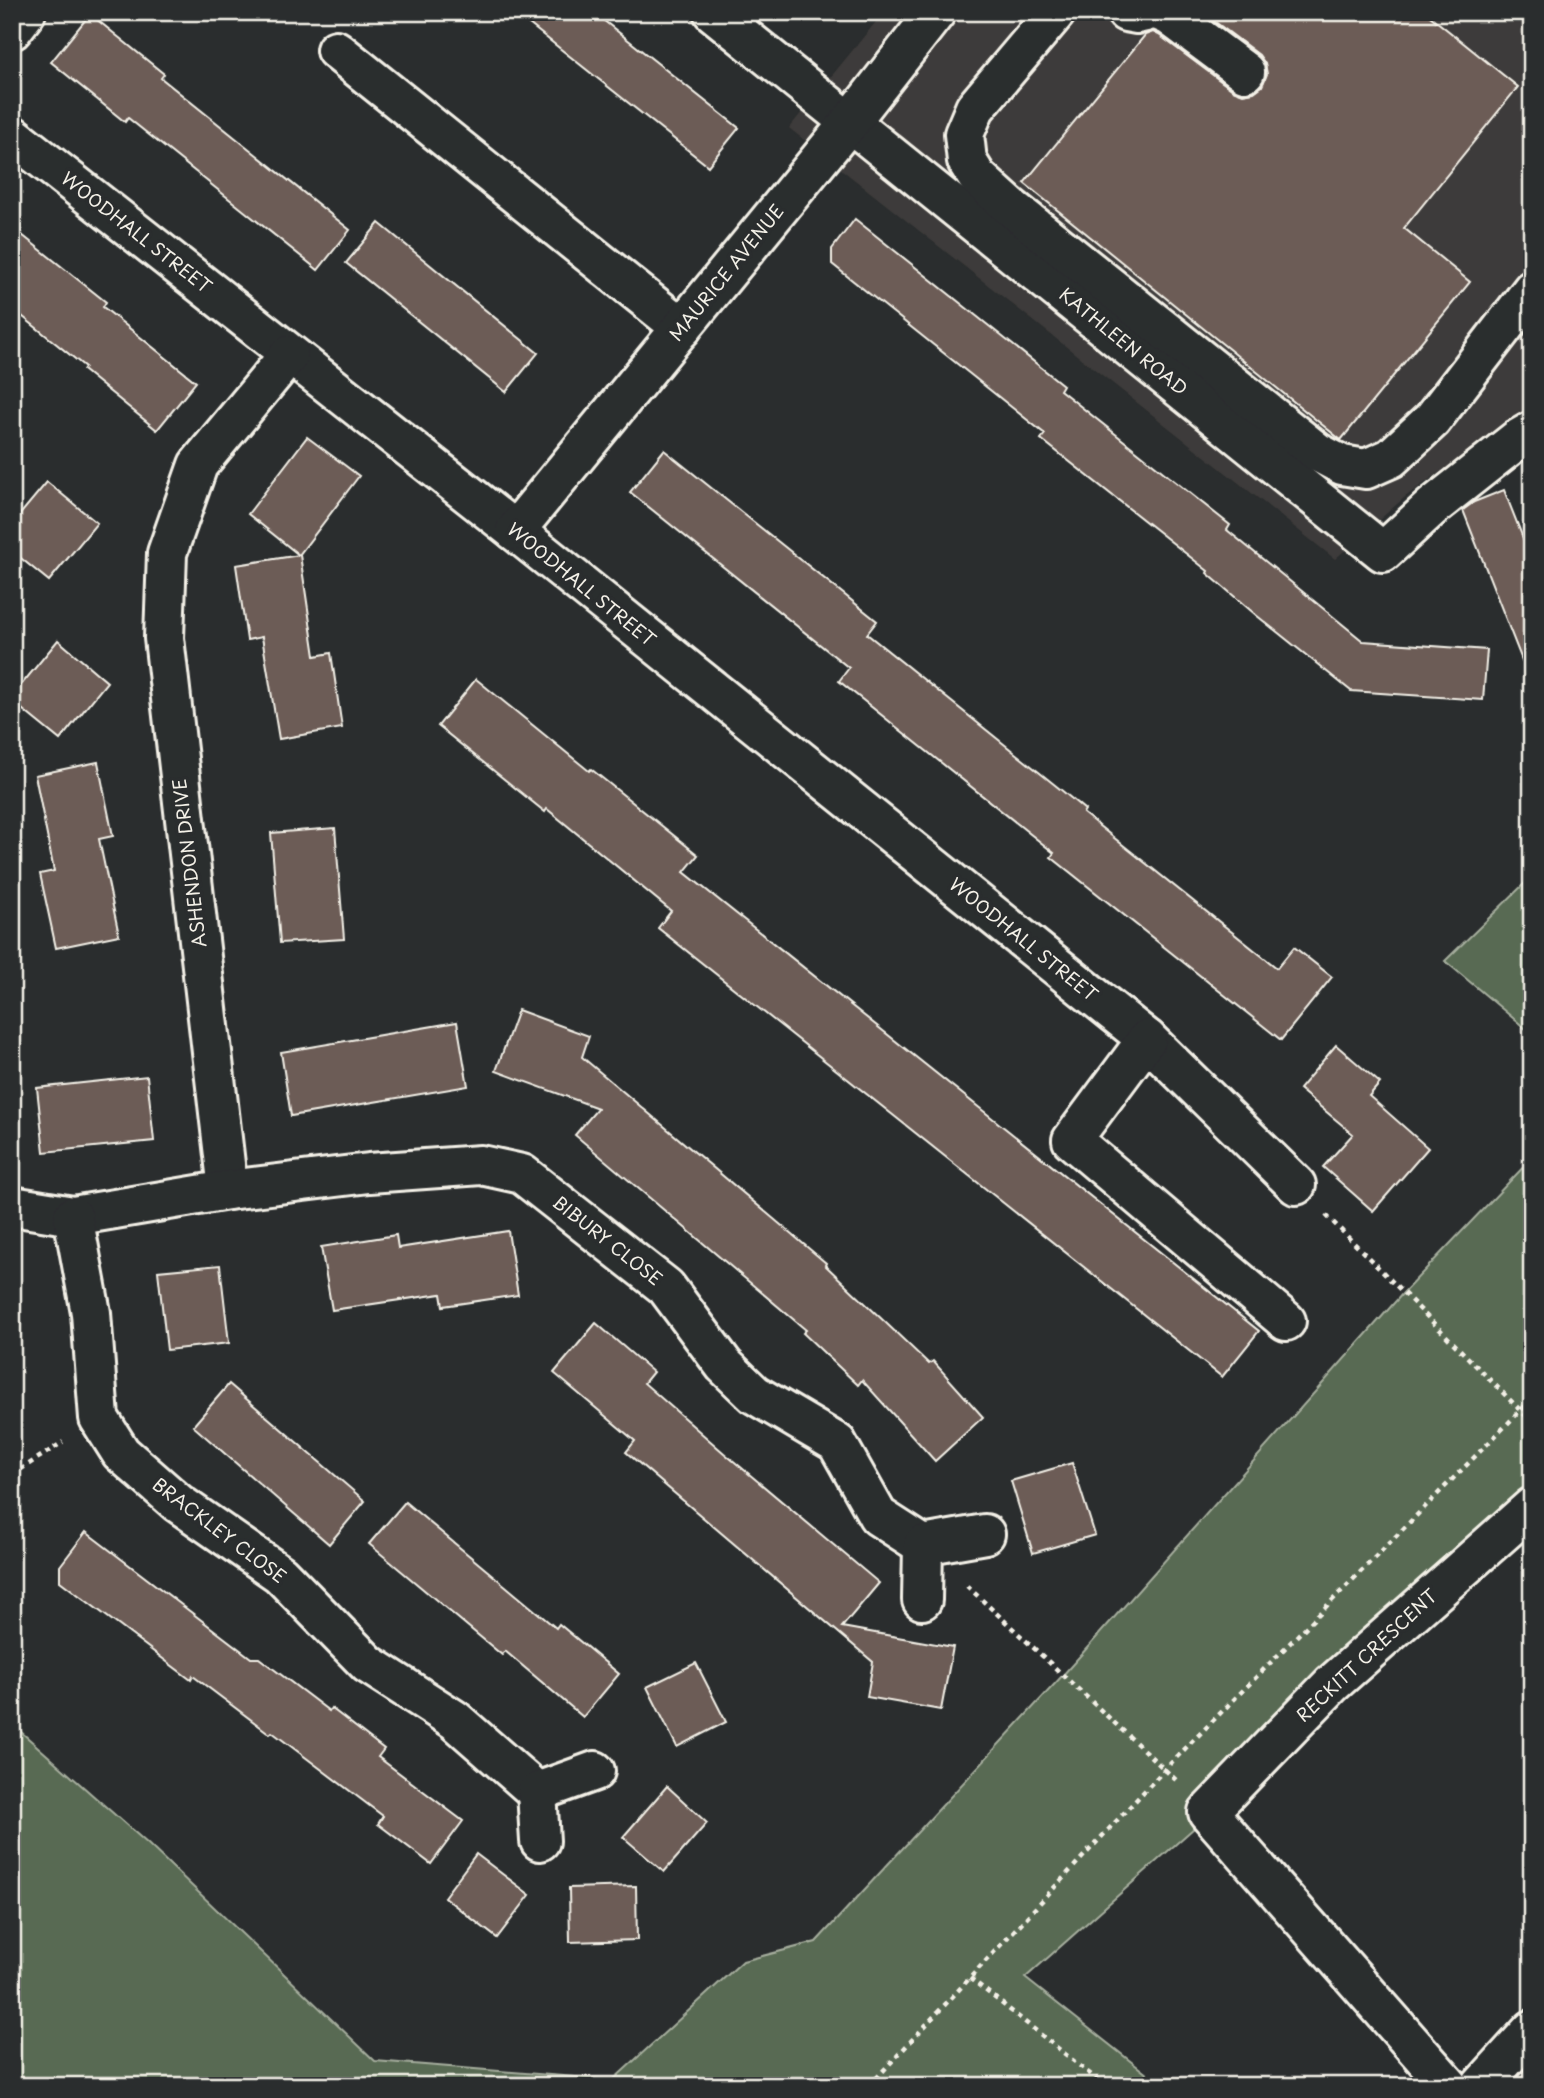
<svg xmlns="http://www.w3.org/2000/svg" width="1544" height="2098" font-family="'Playpen Sans',sans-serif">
  <rect width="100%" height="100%" fill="#2a2d2e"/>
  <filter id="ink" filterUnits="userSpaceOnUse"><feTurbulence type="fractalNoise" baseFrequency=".0143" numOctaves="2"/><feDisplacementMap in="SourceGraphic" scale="14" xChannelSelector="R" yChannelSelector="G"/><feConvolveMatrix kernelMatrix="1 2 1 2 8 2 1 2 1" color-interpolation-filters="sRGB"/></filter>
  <g filter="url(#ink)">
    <polygon fill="#3e3b3a" points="884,12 1532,12 1532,406 1405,497 1335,559 789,128"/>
    <g fill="#596a53" stroke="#a6ae9e" stroke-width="2">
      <polygon points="1528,880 1532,880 1532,1034 1445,961"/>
      <polygon points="1532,1158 1532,1528 1025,1978 1162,2086 12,2086 12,1724 148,1844 375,2061 613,2080 743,1961 816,1942 1063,1675 1403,1293"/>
    </g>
    <g fill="#6c5b56" stroke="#f4f1e8" stroke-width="2">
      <polygon points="514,12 593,12 739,128 708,166"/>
      <polygon points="1202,12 1425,12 1518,87 1404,228 1470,282 1341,440 1024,183 1145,35 1153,32 1159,35 1233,90 1243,94 1254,92 1262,86 1267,74 1265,64 1259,55"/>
      <polygon points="90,14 164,74 161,78 350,230 318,270 128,118 125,122 51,62"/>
      <polygon points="855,219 1063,385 1060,390 1230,525 1227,530 1363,641 1487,650 1483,700 1351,691 1256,615 1207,573 1208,571 1041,439 1045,434 832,264 832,249"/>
      <polygon points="379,223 538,353 506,392 346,263"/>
      <polygon points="12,227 106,302 103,307 196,382 157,430 83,370 85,367 12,308"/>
      <polygon points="307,437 359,476 299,555 248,514"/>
      <polygon points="664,450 877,621 867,634 1060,789 1085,810 1083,813 1277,968 1294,947 1332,977 1281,1040 1051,857 1054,853 839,681 849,668 630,492"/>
      <polygon points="47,482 97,523 49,581 12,551 12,524"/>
      <polygon points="1504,490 1532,561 1532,677 1529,678 1463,510 1474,502"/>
      <polygon points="300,555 315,656 331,653 342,728 279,739 262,637 247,640 236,565"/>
      <polygon points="58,640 107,682 60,740 12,701 12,696"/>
      <polygon points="476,679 589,771 591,769 698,855 684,872 1259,1331 1222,1377 658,928 671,911 547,809 545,812 438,726"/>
      <polygon points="98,762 113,836 99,839 119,935 56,948 40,874 54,871 35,775"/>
      <polygon points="335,828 344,939 280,943 271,833"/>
      <polygon points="518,1010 589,1036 582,1057 826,1263 825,1265 929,1364 933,1361 983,1417 935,1461 862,1380 858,1385 803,1333 806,1330 575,1135 598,1108 496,1071"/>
      <polygon points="457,1022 468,1086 291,1116 281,1052"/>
      <polygon points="1336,1045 1380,1083 1369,1096 1428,1148 1373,1211 1323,1167 1353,1134 1299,1089"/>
      <polygon points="147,1076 154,1141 44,1152 37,1088"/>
      <polygon points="508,1231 518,1295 443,1306 441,1294 332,1310 321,1247 396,1235 398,1248"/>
      <polygon points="220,1265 229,1343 167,1350 158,1271"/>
      <polygon points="596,1323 653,1372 644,1383 724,1453 879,1583 842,1627 953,1647 941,1710 867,1697 873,1662 626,1452 635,1441 554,1373"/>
      <polygon points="229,1384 365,1501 329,1544 193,1426"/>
      <polygon points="1072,1463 1095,1535 1033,1553 1011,1481"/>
      <polygon points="405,1502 556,1628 559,1624 619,1674 583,1717 505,1651 502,1655 369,1544"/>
      <polygon points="86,1532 251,1658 259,1658 329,1711 331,1708 384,1749 378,1757 463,1821 431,1864 378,1824 383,1816 272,1732 270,1734 193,1676 191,1680 60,1581 60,1566"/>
      <polygon points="696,1663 726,1722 677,1747 647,1687"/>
      <polygon points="667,1786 707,1823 664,1872 623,1837"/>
      <polygon points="476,1854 530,1895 497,1938 444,1897"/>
      <polygon points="636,1886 637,1940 570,1942 569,1888"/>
    </g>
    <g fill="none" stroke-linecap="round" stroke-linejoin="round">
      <defs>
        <g id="minor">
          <polyline points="713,12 1383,552 1432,507 1518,439 1532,431"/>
          <polyline points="1056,12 975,108 964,134 967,161 977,177 1009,206 1317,452 1342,465 1366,469 1391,458 1432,420 1532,290"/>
          <polyline points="1126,12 1137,14 1146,12"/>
          <polyline points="1161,12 1170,16 1245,72"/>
          <polyline points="12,30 26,12"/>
          <polyline points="336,50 682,328"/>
          <polyline points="12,135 515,531 1147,1039 1296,1185"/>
          <polyline points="515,531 850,122 936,12"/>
          <polyline points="1147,1039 1072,1140 1286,1321"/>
          <polyline points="228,1190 164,638 167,553 198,465 289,355"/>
          <polyline points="12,1206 73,1216 228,1190 369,1173 481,1165 522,1174 666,1287 724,1365 754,1394 837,1443 878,1516 923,1545"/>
          <polyline points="73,1216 91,1313 99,1418 121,1453 178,1503 280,1574 368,1664 455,1720 537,1792"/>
          <polyline points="922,1600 923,1545 985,1534"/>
          <polyline points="540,1841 537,1792 595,1771"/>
          <polyline points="1449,2086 1208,1812 1332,1684 1532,1507"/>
          <polyline points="1481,2086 1532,2030"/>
        </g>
      </defs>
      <use href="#minor" stroke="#f4f1e8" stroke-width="44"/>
      <g stroke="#f4f1e8" stroke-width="4.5" stroke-dasharray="5 5" stroke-linecap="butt">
        <polyline points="1326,1215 1532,1422"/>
        <polyline points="12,1475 63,1442"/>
        <polyline points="967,1586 1176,1780"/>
        <polyline points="970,1978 1105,2086"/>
        <polyline points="869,2086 1165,1769 1532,1399"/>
      </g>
      <use href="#minor" stroke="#2a2d2e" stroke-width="38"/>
    </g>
  </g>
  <g text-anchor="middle" stroke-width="7" stroke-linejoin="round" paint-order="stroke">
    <g font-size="18" fill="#f4f1e8" stroke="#2a2d2e">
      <text transform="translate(136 233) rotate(38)" y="6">WOODHALL STREET</text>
      <text transform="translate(727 273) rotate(-51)" y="6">MAURICE AVENUE</text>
      <text transform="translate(1123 342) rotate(39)" y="6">KATHLEEN ROAD</text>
      <text transform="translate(581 585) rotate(39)" y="6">WOODHALL STREET</text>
      <text transform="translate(190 863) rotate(-97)" y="6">ASHENDON DRIVE</text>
      <text transform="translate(1023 940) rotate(39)" y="6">WOODHALL STREET</text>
      <text transform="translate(607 1241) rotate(38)" y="6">BIBURY CLOSE</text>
      <text transform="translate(219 1531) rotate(37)" y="6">BRACKLEY CLOSE</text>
      <text transform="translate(1367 1656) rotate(-43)" y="6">RECKITT CRESCENT</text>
    </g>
  </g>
  <rect width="1544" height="2098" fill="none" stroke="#2a2d2e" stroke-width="42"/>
  <rect x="21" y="21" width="1502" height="2056" fill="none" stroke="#f4f1e8" stroke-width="2.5" filter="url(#ink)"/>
</svg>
